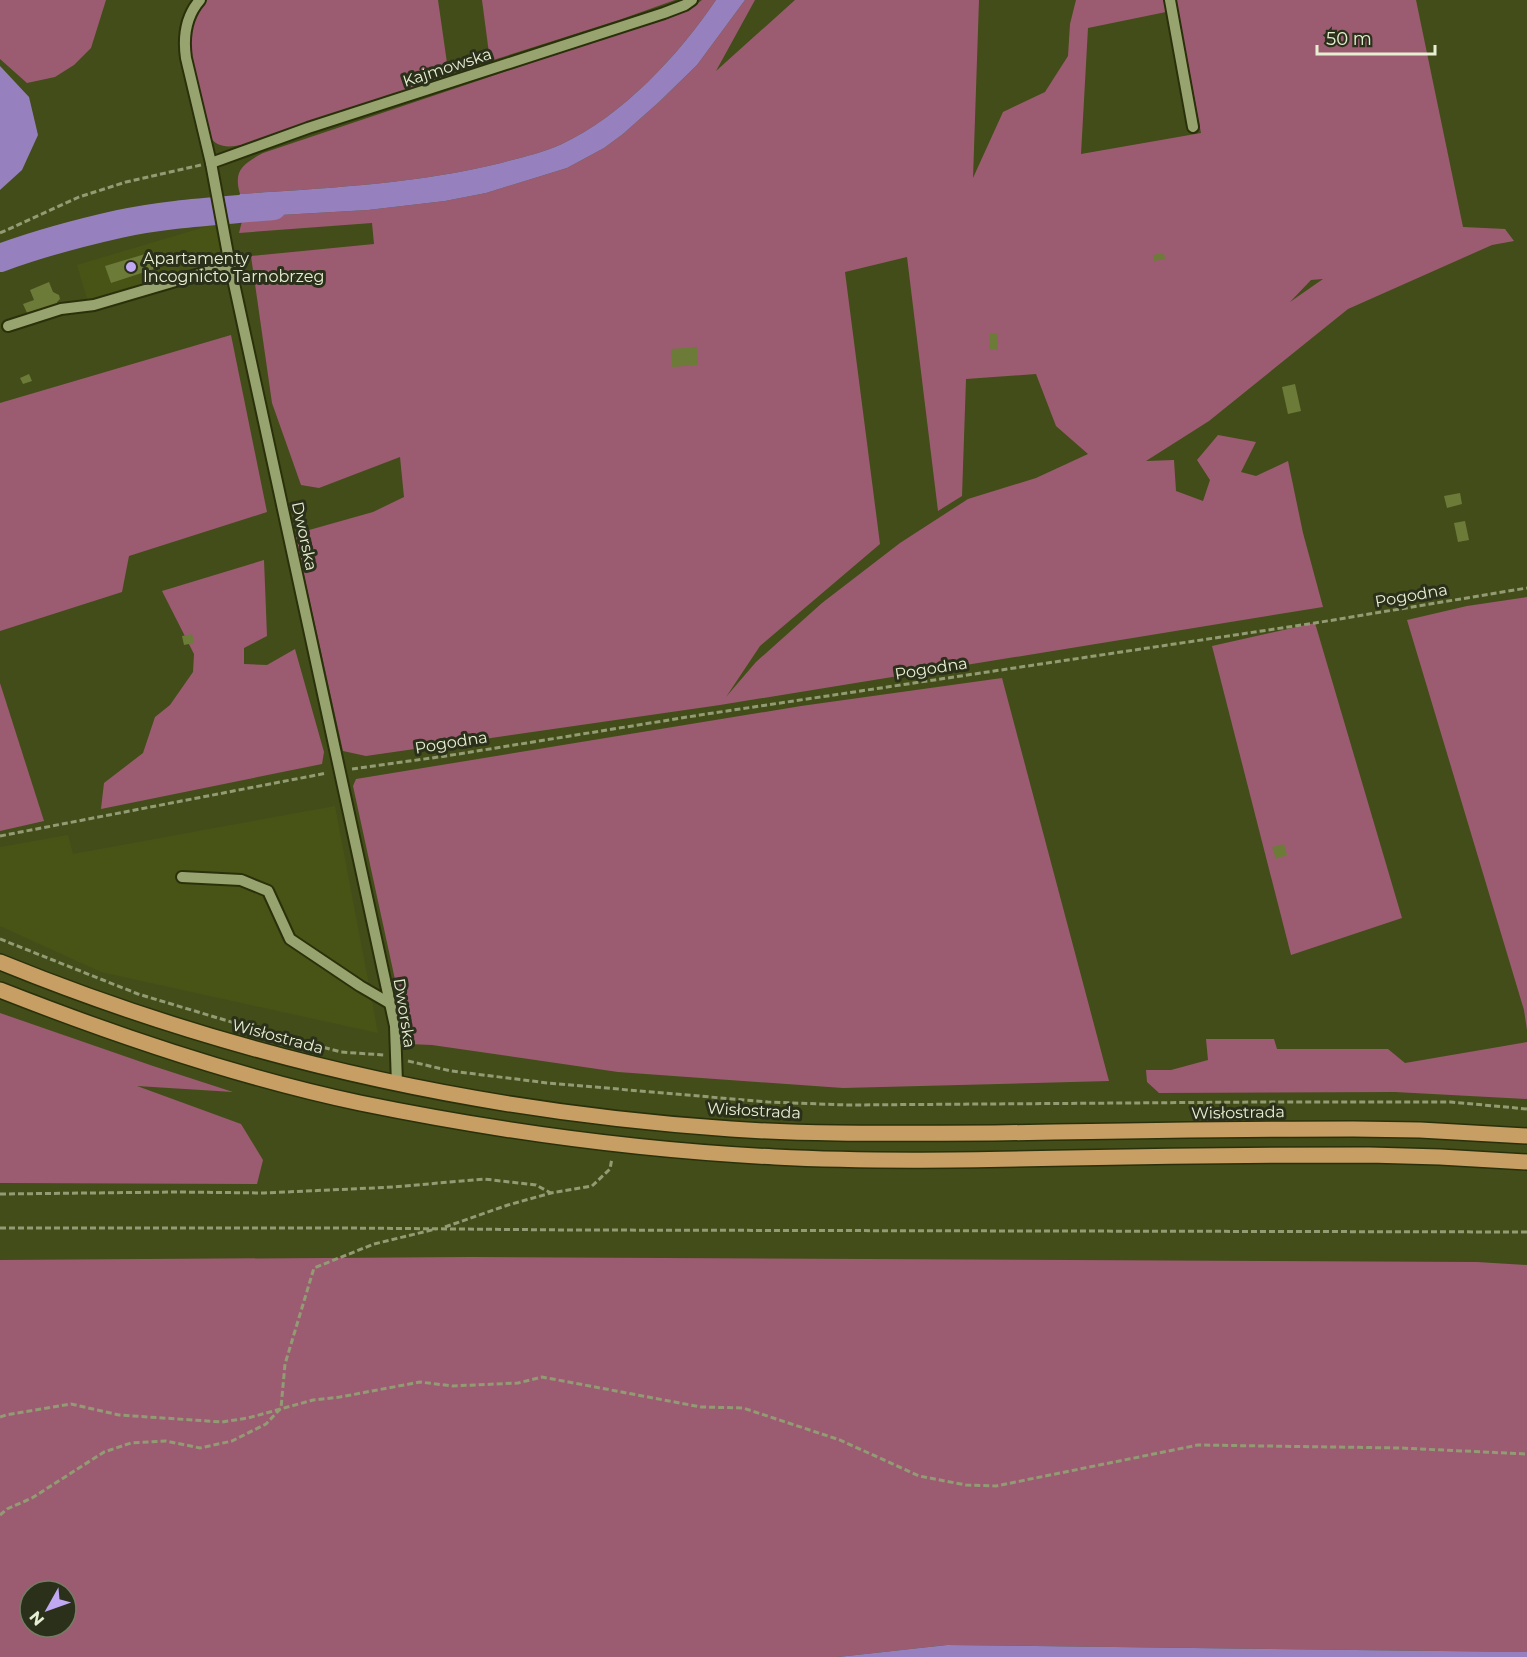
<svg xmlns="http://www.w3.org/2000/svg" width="1527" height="1657" font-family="Montserrat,sans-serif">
  <rect width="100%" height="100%" fill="#434d19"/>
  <g fill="#485416">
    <polygon points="215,224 225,272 91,312 77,265"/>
    <polygon points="335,806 378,1033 101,972 0,926 0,847 68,835 73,854"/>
  </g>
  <g fill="#9b5c71" fill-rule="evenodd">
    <polygon points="0,0 106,0 91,48 74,65 55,77 27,83 0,59"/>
    <path d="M207,0h231l11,77 -61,18 -135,47c-16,4 -35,10 -44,-7l-18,-83v-19l4,-15z"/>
    <polygon points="482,0 675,0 619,20 490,61"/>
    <path d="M702,0h14c-37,55 -94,116 -154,144 -19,9 -40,13 -61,19 -85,21 -174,25 -261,31 -7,-24 3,-30 23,-41l360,-121c27,-8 57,-14 79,-32z"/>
    <path d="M745,0h10l-39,71 79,-71h184l-6,178 30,-66 42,-20 23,-36 2,-32 6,-24h88l2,12 -78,16 -7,126 120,-21 -25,-133h240l47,227 42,2 9,12 -22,4 -144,64 -139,112 -63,40 28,-1 2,31 27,10 7,-21 -13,-20 21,-25 38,7 -15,30 15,4 32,-15 15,72 20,74 -603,98 -354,51 -23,-5 -48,-217 78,-22 31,-15 -4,-40 -81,31 -18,-3 -29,-82 -21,-147 123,-12 -2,-21 -133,10 4,-16 125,-7 77,-9 41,-8 81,-25 37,-20 19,-14 36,-32 38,-37zM907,257l31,254 24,-15 4,-117 70,-5 20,52 32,28 -52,24 -68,21 -68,44 -78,60 -66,59 -30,35 34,-51 120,-102 -35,-272zM1323,279l-33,23 21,-22z"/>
    <polygon points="231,335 267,512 129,556 122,592 0,631 0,403"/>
    <polygon points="264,560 267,636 244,648 244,664 267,665 295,649 324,752 322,764 101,809 104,783 143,753 155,717 170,705 193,672 194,654 162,591"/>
    <polygon points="1527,597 1527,1030 1524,1010 1407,620 1467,606"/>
    <polygon points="1315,623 1402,918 1291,955 1212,646"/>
    <polygon points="1002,678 1109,1081 843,1088 618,1072 432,1045 409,1044 353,786 356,779 801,706"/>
    <polygon points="0,683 44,821 0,831"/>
    <polygon points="0,1013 153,1066 233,1092 137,1086 241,1124 263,1160 257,1184 0,1183"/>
    <polygon points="1206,1039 1274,1039 1277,1049 1388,1049 1405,1063 1527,1042 1527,1099 1395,1092 1159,1093 1147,1082 1146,1070 1171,1070 1208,1060"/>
    <path d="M472,1257l1005,5 50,3v387l-580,-7 -109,12h-838v-397zM30,1591h36v36h-36z"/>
  </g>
  <g fill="#9681be">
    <path d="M716,0h29l-48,65 -38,37 -36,32 -19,14 -37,20 -81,25 -41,8 -77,9 -125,7 -9,-7 -1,-6 7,-10c87,-6 176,-10 261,-31 21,-6 42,-10 61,-19 60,-28 117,-89 154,-144z"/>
    <polygon points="0,66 29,97 38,135 22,170 0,190"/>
    <polygon points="947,1645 1527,1652 1527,1657 838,1657"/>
  </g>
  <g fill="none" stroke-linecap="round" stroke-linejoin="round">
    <path stroke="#9681be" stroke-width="28" d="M0,258c38,-14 79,-25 119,-34 50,-11 103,-13 154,-18"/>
  </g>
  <g fill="#6d7b39">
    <polygon points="152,252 157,268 111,283 105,266"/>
    <polygon points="1164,253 1165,259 1154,261 1153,255"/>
    <polygon points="49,282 53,292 59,295 60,299 57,302 58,305 28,315 23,304 34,300 30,290"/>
    <polygon points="990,333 998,333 998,350 989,349"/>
    <polygon points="697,347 698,365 672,367 671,349"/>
    <polygon points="29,374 32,381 23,384 20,378"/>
    <polygon points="1295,384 1301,411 1288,414 1282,387"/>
    <polygon points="1460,493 1462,504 1447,508 1444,496"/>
    <polygon points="1465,521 1469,540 1458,542 1454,523"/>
    <polygon points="192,634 194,643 184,645 182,636"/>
    <polygon points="1284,844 1287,855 1276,859 1272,847"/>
  </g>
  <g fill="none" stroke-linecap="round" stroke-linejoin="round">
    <defs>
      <g id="minor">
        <path d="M200,0c-15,17 -17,37 -14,58l25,105 19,102 165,761 2,58"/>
        <polyline points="1170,0 1193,127"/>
        <polyline points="211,163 308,128 664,13 685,5 692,0"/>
        <polyline points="8,326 61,309 94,305 230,265"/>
        <polyline points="182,877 241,880 268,891 290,939 360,986 391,1004"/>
      </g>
      <g id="major">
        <path d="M0,962c233,95 481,150 731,167 88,6 176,4 263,4 120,-2 240,-4 359,-4l67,1 107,6"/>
        <path d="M0,990c117,46 237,87 360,113 137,28 275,47 415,54 98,5 196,3 294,1 100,-2 200,-3 300,-3l71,2 87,5"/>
      </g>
    </defs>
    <use href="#minor" stroke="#2a310a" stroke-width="14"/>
    <use href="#major" stroke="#2a310a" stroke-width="18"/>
    <g stroke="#929b73" stroke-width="3" stroke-dasharray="6 3" stroke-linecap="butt">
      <polyline points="0,233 79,197 126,182 201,165"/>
      <polyline points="352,769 446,756 700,715 1315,623 1527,588"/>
      <polyline points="0,836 327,773"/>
      <polyline points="0,939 138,994 258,1030 341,1052 384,1055"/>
      <polyline points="408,1061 451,1071 548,1083 768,1102 847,1105 1262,1102 1451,1102 1527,1109"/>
      <polyline points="0,1194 177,1192 264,1193 394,1187 484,1179 536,1185 551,1193"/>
      <polyline points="445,1227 508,1205 551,1193 592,1186 610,1169 612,1158"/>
      <polyline points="0,1228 345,1228 571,1230 1527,1232"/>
      <polyline points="0,1417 6,1415 71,1404 119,1415 222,1422 248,1418 313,1400 340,1397 420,1382 452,1386 518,1383 542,1377 701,1407 743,1408 840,1440 919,1476 966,1485 996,1486 1198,1445 1400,1448 1527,1454"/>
      <polyline points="0,1515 7,1509 32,1498 104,1452 131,1443 166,1441 200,1448 232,1441 266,1424 281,1408 285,1364 314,1268 374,1244 436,1229"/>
    </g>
    <use href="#minor" stroke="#98a46f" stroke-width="10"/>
    <use href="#major" stroke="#c79f64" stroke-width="15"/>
  </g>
  <circle fill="#c1a8f3" stroke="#2b301a" stroke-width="2" cx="131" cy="267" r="6"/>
  <g text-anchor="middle" stroke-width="6" stroke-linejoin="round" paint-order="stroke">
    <g font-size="16" fill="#e7efd3" stroke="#2b301a">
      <text transform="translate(447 67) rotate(-18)" y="6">Kajmowska</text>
      <text transform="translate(305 536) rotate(78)" y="6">Dworska</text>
      <text transform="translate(1411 595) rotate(-10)" y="6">Pogodna</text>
      <text transform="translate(931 668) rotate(-9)" y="6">Pogodna</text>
      <text transform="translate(451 742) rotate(-9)" y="6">Pogodna</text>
      <text transform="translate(405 1013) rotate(81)" y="6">Dworska</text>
      <text transform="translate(278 1036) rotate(15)" y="6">Wisłostrada</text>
      <text transform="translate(754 1110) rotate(3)" y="6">Wisłostrada</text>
      <text transform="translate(1238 1112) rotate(-1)" y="6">Wisłostrada</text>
    </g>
    <g font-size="16" fill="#e7efd3" stroke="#2b301a" text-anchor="start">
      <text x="143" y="264">Apartamenty<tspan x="143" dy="18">Incognicto Tarnobrzeg</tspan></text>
    </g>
  </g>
  <g transform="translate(48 1609) rotate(230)"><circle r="28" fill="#2b301a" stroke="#767c64" stroke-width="1.5"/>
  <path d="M0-4.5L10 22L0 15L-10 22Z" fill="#c1a8f3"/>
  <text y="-9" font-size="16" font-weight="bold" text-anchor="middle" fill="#e7efd3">N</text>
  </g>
  <path d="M1317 45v9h118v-9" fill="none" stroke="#e7efd3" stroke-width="3"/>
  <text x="1326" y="45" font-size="18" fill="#e7efd3" stroke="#2b301a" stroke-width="4.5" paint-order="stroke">50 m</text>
</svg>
